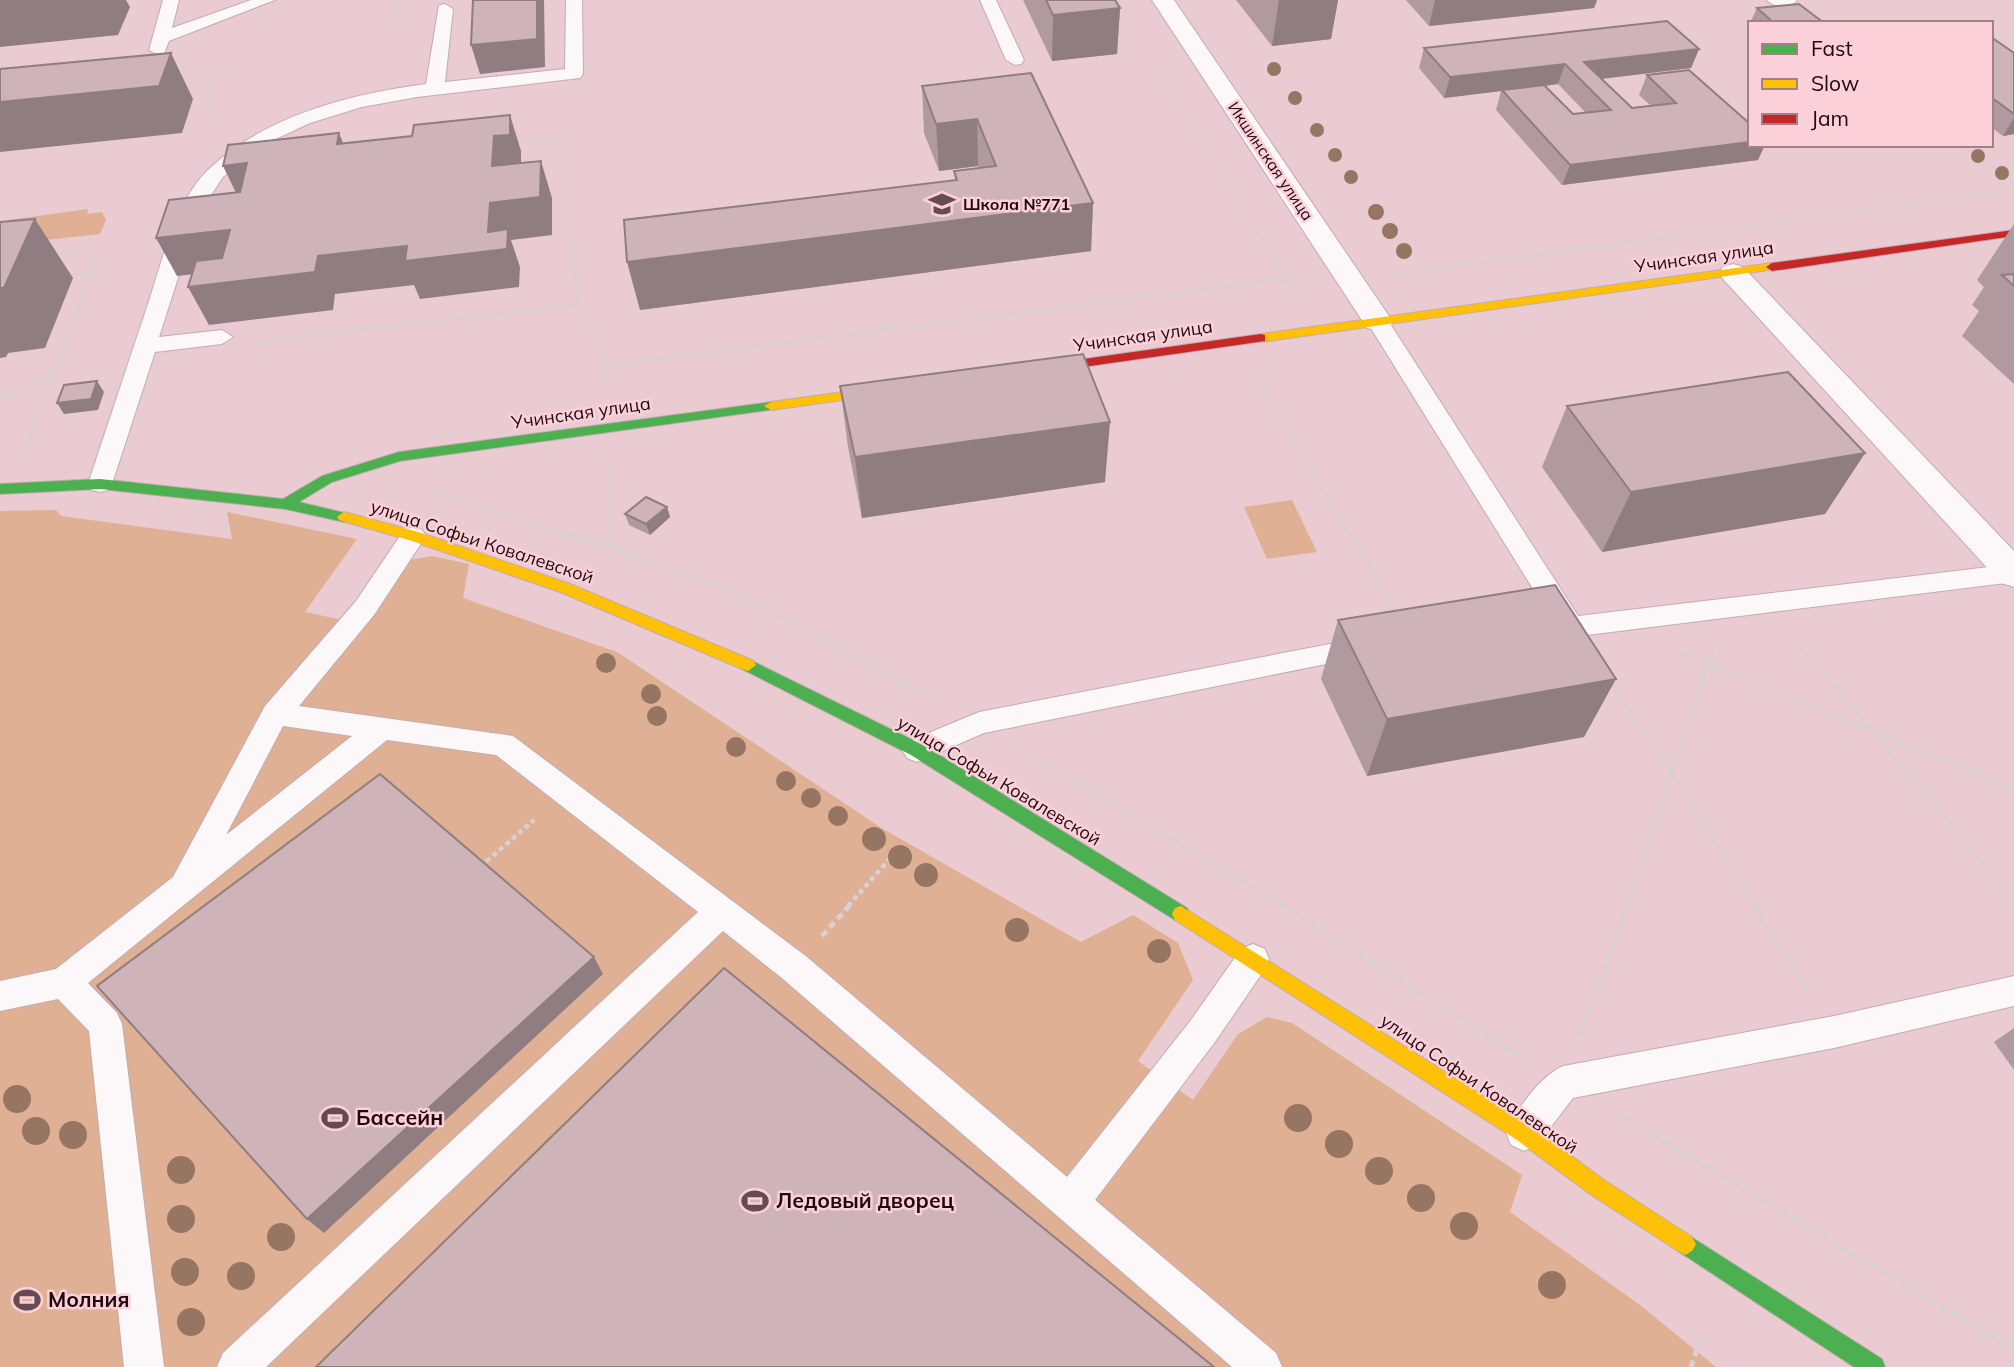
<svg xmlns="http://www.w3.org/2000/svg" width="2014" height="1367" font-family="Mulish,sans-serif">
  <rect width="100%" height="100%" fill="#e9cbd1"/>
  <g fill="#dfb093">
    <polygon points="88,209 87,214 102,212 106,220 100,234 0,245 8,220"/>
    <polygon points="1292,500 1317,552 1267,559 1244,507"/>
    <polygon points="56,510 61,516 232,539 227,512 357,539 305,612 347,621 405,561 432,556 469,564 463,598 617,652 883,829 1081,942 1133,915 1178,943 1193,980 1138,1061 1193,1100 1238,1034 1267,1017 1292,1023 1522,1175 1510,1212 1640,1305 1716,1367 0,1367 0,511"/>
  </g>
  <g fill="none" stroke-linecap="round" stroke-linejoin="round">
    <defs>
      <g id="lane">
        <polygon points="163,0 179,0 172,28 251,0 275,0 169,41 164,54 158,55 149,50"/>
        <path d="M566,0h16l1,74 -3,4 -163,19 -55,10 -52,16 -49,23 -38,31 -24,36 -40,124 63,-7 11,7 -11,7 -67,8 -43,132 -3,6 -9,2 -9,-2 -3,-6c19,-57 38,-115 57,-171 16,-46 29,-112 65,-145 57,-53 141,-74 216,-84l13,-79 6,-1 8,5 -8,73 120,-13z"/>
        <polygon points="980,0 996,0 1024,60 1021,64 1015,65 1006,60"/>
        <path d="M1767,0h30c-6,8 -24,8 -30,0z"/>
        <polygon points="1378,315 1389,322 1578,616 2014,564 2014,582 1571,637 1561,634 1367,322"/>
        <path d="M413,527l9,3 4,6 -4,6 -48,73 -75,91 214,30 294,221 260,220 124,-157 50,-71 12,-5 12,5 4,10 -4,10 -50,73 -120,158 181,153 6,14h-50l-449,-388 -60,-48 -457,436h-49l6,-14 475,-441 -202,-157 -109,-15 -299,243 29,30 5,11 42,343h-40l-35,-336 -31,-32 -58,12v-30l56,-12 117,-92 92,-171 91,-105 48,-71zM283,726l69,10 -126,99z"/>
        <polygon points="1366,637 1376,640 1380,647 1376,654 984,733 917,762 907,758 902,750 907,742 979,712"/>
        <path d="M2014,976v30l-180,42 -261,50 -36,47 -13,6 -13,-6 -5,-12c10,-23 34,-57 57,-67l271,-50z"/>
      </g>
      <g id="street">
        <polygon points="1152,0 1174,0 1393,322 1389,328 1378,331 1367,328"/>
        <polygon points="1733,264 1743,267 2014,551 2014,587 2001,583 1723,279 1719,273 1723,267"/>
      </g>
      <g id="fast">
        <polygon points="771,402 776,403 776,409 400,461 332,482 299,502 349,514 351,517 344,522 285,509 100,489 0,494 0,484 100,479 283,499 322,476 399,452"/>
        <polygon points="748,659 923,745 1187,908 1190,914 1187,920 1181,922 1175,920 911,755 742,669 740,665 742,661"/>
        <polygon points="1685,1233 1882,1359 1885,1367 1854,1367 1678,1251 1674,1244 1678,1237"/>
      </g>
      <g id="slow">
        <polygon points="1772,263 1778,267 1776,269 1261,342 1255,338 1261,334"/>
        <polygon points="895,385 901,389 900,392 771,410 764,406 771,402"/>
        <polygon points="344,512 418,532 570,584 754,661 756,665 748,671 742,669 560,592 409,540 339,520 337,517"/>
        <polygon points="1181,906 1531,1126 1604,1180 1692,1237 1696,1244 1692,1251 1685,1255 1678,1251 1590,1194 1517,1140 1175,920 1172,914 1175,908"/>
      </g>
      <g id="jam">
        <polygon points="2014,230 2014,236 1772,271 1766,267 1772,263"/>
        <polygon points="1261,334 1265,335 1265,341 1034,374 1028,370 1034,366"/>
      </g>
    </defs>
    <use href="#lane" stroke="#c5abb1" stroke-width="2"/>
    <use href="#street" stroke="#c5abb1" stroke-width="2"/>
    <use href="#fast" stroke="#c5abb1" stroke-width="2"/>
    <use href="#slow" stroke="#c5abb1" stroke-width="2"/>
    <use href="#jam" stroke="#c5abb1" stroke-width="2"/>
    <g stroke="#d9d0d2" stroke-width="2.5" stroke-dasharray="3.5 2.5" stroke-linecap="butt">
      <polyline points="397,0 394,14 410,12"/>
      <polyline points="1118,0 1127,14"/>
      <polyline points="188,65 208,70 208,101 216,127"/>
      <polyline points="1162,73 1262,239"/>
      <polyline points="514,141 564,141 572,239"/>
      <polyline points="1963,145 2014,185"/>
      <polyline points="1653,239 2014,190"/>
    </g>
    <g stroke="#d9d0d2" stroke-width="3.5" stroke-dasharray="4.5 2.5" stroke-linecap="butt">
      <polyline points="572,237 578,305 604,354 608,390"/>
      <polyline points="1261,237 1292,289 1308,286"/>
      <polyline points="1395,274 1665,237"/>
      <polyline points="67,275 93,272"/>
      <polyline points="259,341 578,305"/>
      <polyline points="606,365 1286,279"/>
      <polyline points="1256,378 1351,536"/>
      <polyline points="0,396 22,390 54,374"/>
      <polyline points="27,447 94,267 86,255 51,254"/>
      <polyline points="610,466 611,536"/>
      <polyline points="433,493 577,536"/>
    </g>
    <g stroke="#d9d0d2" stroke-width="4.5" stroke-dasharray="5 3.5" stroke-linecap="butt">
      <polyline points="572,534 721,586 938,700"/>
      <polyline points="611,534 611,546"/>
      <polyline points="1350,534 1397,613"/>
      <polyline points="1795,639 2014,901"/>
      <polyline points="1681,653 2014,789"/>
      <polyline points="1610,683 1673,775 1755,906"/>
      <polyline points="1030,754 1284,906"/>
      <polyline points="480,867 534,820"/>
      <polyline points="848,906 901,846"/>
      <polyline points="1626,906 1714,647"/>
    </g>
    <g stroke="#d9d0d2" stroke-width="5" stroke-dasharray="7 4.5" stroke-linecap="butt">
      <polyline points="1281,905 1526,1060"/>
      <polyline points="1754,905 1810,993"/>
      <polyline points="822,936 850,905"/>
      <polyline points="1580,1036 1627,905"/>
      <polyline points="1624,1117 2014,1350"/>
      <polyline points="1691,1367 1701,1337"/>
    </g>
    <use href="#lane" fill="#fcf7f8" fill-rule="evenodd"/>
    <use href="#street" fill="#fcf7f8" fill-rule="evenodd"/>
    <use href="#fast" fill="#4caf50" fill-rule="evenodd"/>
    <use href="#slow" fill="#ffc107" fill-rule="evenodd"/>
    <use href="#jam" fill="#c62828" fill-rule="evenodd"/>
  </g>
  <g fill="#967663">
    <circle cx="1274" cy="69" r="7"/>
    <circle cx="1295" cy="98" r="7"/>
    <circle cx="1317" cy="130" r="7"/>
    <circle cx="1335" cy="155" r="7"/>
    <circle cx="1978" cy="156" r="7"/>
    <circle cx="2002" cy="173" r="7"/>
    <circle cx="1351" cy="177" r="7"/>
    <circle cx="1376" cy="212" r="8"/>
    <circle cx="1390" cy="231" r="8"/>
    <circle cx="1404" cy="251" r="8"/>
    <circle cx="606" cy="663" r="10"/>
    <circle cx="651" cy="694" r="10"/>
    <circle cx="657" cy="716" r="10"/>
    <circle cx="736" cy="747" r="10"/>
    <circle cx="786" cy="781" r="10"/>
    <circle cx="811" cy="798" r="10"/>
    <circle cx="838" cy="816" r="10"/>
    <circle cx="874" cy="839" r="12"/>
    <circle cx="900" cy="857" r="12"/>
    <circle cx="926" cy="875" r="12"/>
    <circle cx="1017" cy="930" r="12"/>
    <circle cx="1159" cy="951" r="12"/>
    <circle cx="17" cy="1099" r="14"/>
    <circle cx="1298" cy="1118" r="14"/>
    <circle cx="36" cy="1131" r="14"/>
    <circle cx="73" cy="1135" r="14"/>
    <circle cx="1339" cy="1144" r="14"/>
    <circle cx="181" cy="1170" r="14"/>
    <circle cx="1379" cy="1171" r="14"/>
    <circle cx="1421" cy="1198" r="14"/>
    <circle cx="181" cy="1219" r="14"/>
    <circle cx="1464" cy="1226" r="14"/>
    <circle cx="281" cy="1237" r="14"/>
    <circle cx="185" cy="1272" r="14"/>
    <circle cx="241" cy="1276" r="14"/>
    <circle cx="1552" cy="1285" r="14"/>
    <circle cx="191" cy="1322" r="14"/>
  </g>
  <g fill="#b19a9f" fill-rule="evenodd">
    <polygon points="1023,0 1115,0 1120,8 1117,54 1052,61"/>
    <polygon points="1236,0 1338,0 1331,39 1272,46"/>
    <polygon points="1406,0 1597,0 1594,8 1429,26"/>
    <polygon points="1757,8 1824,23 1750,23"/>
    <polygon points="1991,37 2014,53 2014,134 2003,136 1991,127"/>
    <path d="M1424,48l275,1 -8,19 -89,11 30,29 19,-2 -12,-11 8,-20 111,85 -196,25 -66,-75 5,-19 -57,7 -25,-30zM1558,84l28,29 -13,1 -28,-28z"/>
    <polygon points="1031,73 1093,203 1091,251 640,310 955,180 954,171 978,168 978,166 939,171 924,133 922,86"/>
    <polygon points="2014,224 2014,384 1962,336 1979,311 1972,305 1984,287 1977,280"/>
    <polygon points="840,386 1105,482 862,518 848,447"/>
    <polygon points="1567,406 1865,453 1825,514 1602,552 1542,467"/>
    <polygon points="667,507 670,517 650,535 629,525 625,514"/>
    <polygon points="1338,620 1584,737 1367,776 1321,679"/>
    <polygon points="2014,1028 2014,1070 1994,1042"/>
  </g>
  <g fill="#907d82">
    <polygon points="0,0 126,0 130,7 118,35 0,47"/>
    <polygon points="537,0 544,0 545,67 480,74 471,45"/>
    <polygon points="1279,0 1338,0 1331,39 1272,46"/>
    <polygon points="1435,0 1597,0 1594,8 1429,26"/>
    <polygon points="1120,8 1117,54 1052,61 1053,15"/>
    <polygon points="1699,49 1691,68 1582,81 1584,62"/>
    <polygon points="171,53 193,99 182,133 0,152 0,102"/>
    <polygon points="1565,64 1558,84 1444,98 1450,77"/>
    <polygon points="510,115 521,151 521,172 541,161 552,198 552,235 511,240 520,267 519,287 420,299 414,285 335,294 333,310 209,325 188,287 318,256 488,232 494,136"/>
    <polygon points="2014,118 2014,134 2003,136"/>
    <polygon points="977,119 978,166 939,171 936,124"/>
    <polygon points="339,133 354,170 337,144"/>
    <polygon points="1750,142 1750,145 1765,145 1758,160 1562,185 1570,165"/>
    <polygon points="247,163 241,203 223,166"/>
    <polygon points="1093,203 1091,251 640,310 627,262"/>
    <polygon points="35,219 73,278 45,348 8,353 6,357 0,358 0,288"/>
    <polygon points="230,230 249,268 177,276 156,238"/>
    <polygon points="97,381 104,392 98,410 64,414 57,403"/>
    <polygon points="1110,422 1105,482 862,518 855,457"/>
    <polygon points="1865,453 1825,514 1602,552 1631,492"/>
    <polygon points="667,507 670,517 650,535 646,524"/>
    <polygon points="1616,679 1584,737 1367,776 1387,719"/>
    <polygon points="594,957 603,974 324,1233 307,1219"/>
  </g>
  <g fill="#ceb3b9" stroke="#907d82" stroke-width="2">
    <polygon points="473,0 537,0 537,39 471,45"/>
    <polygon points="1046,0 1115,0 1120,8 1053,15"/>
    <polygon points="1799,4 1824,23 1774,23 1757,8"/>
    <polygon points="1667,21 1699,49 1584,62 1632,108 1676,103 1647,75 1689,70 1750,124 1750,142 1570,165 1502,90 1544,85 1573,114 1611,110 1565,64 1450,77 1424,48"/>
    <polygon points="1991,37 2014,53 2014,114 1991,97"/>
    <polygon points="171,53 159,86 0,102 0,69"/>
    <polygon points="1031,73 1093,203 627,262 624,220 957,180 954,171 996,166 977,119 936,124 922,86"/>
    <polygon points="510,115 510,135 494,136 492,166 541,161 540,197 490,203 488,232 508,229 507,249 405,261 407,246 318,256 315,272 188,287 196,261 222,258 230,230 156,238 169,200 240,192 247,163 223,166 228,145 339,133 337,144 412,136 414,125"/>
    <polygon points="35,219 4,288 0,288 0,222"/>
    <polygon points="2014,274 2014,286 2002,275"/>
    <polygon points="1083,354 1110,422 855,457 840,386"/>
    <polygon points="1788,372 1865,453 1631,492 1567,406"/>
    <polygon points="97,381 91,399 57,403 64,385"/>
    <polygon points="646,497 667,507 646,524 625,514"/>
    <polygon points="1555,585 1616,679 1387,719 1338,620"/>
    <polygon points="380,774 594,957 307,1219 97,986"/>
    <polygon points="724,968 1214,1367 316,1367"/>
  </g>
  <defs>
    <symbol id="school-bare" viewBox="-9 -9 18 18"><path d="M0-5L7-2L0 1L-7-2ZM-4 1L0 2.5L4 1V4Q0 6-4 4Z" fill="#664c52" stroke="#fbd0d9" stroke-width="2.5" paint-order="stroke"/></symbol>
    <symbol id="stadium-bare" viewBox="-9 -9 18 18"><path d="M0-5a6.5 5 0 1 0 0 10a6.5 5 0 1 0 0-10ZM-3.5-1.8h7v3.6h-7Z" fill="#664c52" stroke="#fbd0d9" stroke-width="2.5" paint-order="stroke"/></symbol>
  </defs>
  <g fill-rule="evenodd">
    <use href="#school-bare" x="923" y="185" width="38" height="38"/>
    <use href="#stadium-bare" x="316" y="1099" width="38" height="38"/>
    <use href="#stadium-bare" x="736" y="1182" width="38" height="38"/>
    <use href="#stadium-bare" x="8" y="1281" width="38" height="38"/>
  </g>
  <g text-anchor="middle" stroke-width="5" stroke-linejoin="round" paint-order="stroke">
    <g font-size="16" fill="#1f080e" stroke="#fbd0d9">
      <text transform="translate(1271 161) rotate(56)" y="6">Икшинская улица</text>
    </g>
    <g font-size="16" font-weight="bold" fill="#1f080e" stroke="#fbd0d9" text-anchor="start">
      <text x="963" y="210">Школа №771</text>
    </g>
    <g font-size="18" fill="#1f080e" stroke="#fbd0d9">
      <text transform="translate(1704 257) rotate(-8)" y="6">Учинская улица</text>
      <text transform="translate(1143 336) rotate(-8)" y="6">Учинская улица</text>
      <text transform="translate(581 413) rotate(-8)" y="6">Учинская улица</text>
      <text transform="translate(482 542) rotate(18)" y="6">улица Софьи Ковалевской</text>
      <text transform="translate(999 781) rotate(31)" y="6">улица Софьи Ковалевской</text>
      <text transform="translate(1479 1084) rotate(34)" y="6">улица Софьи Ковалевской</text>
    </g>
    <g font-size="21" font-weight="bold" fill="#1f080e" stroke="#fbd0d9" text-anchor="start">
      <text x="356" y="1125">Бассейн</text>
      <text x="776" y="1208">Ледовый дворец</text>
      <text x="48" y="1307">Молния</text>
    </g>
  </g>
  <rect x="1748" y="21" width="245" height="126" fill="#fbd0d9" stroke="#a38088" stroke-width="2"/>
  <rect x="1762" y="44" width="35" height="10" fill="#4caf50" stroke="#a38088" stroke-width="2"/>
  <text x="1811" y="56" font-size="21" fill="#1f080e">Fast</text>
  <rect x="1762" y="79" width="35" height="10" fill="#ffc107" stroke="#a38088" stroke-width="2"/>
  <text x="1811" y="91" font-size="21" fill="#1f080e">Slow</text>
  <rect x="1762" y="114" width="35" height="10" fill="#c62828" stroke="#a38088" stroke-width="2"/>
  <text x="1811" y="126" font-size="21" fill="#1f080e">Jam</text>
</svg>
